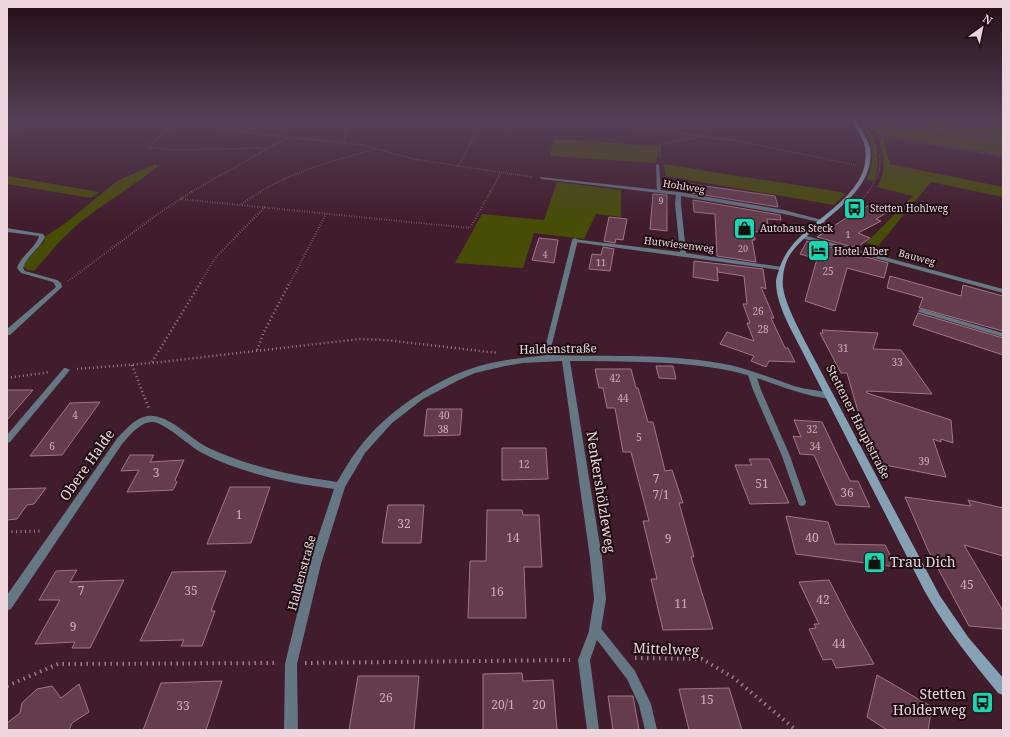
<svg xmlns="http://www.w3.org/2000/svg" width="1010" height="737" font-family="'Noto Serif',serif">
  <rect width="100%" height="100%" fill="#411c2c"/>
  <g fill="#474d06">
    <polygon points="864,120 946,120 1003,129 1003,155 885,136 877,133"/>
    <path d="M863,126c17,7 17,40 11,55l-7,-1c8,-19 7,-36 -4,-54z"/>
    <path d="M883,138l7,26 113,23v10l-72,-15 -53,64 -12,-3 47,-47 -36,-9c10,-15 7,-30 2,-48z"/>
    <polygon points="554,139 660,146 656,163 550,156"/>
    <path d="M155,164l3,2c-24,20 -51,35 -75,54 -19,15 -33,33 -49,51l-6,-1 -5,-3 2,-5 19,-20 2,-6 21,-14 50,-41z"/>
    <polygon points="664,164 846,193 834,205 666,176"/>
    <polygon points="7,176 99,192 91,198 7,184"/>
    <polygon points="557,182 621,190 621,217 596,214 584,239 534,233 523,268 455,263 482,214 544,220"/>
  </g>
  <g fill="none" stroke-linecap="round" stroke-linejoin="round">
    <polyline stroke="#4e5050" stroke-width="3" points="880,120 1003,141"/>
  </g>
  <g fill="#653c4d" stroke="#a27586">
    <polygon points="691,184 775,196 778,207 692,193"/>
    <polygon points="653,194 667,195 667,231 650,229"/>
    <polygon points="693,200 780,215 781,220 767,219 769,231 754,232 755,240 752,240 756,262 717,256 715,214 694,212"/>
    <polygon points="874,203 893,209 876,219 881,221 858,233 870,238 856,248 817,237 852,214"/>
    <polygon points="609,217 627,219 623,240 616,239 615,243 604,241"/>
    <polygon points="539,238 558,240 554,263 532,260"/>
    <polygon points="807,241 888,263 884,278 847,268 835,311 805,301 817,259 800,254"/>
    <polygon points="603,247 614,249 610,271 589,269 592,254 601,255"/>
    <polygon points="694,261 763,269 766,289 761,287 774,318 771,318 785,348 788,348 795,362 769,361 766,367 751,361 754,356 720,344 727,332 754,341 747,323 750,323 743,304 747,304 744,276 718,272 717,267 718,281 693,277"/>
    <polygon points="890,276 961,296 963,285 1003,296 1003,331 919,308 923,298 887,288"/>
    <polygon points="918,313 1003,338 1003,355 913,325"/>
    <polygon points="822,330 878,333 873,349 901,350 932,394 867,391 867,393 951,420 953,443 941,439 941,442 933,439 946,477 875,463 867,430 863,429 847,373 841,373 820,333 823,333"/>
    <polygon points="656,366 673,366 676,379 659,378"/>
    <polygon points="595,369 631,369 636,388 638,388 648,422 653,422 665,471 672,470 683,503 679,503 694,557 691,557 713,629 663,630 651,579 657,579 643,521 649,521 631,452 623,452 615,408 607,408 603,388 599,388"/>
    <polygon points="7,390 33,390 7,420"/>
    <polygon points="100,402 62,455 30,456 70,403"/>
    <polygon points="427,409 462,409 460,435 424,436"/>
    <polygon points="794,420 822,422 850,481 858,481 870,507 836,505 814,455 800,454 793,436 801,437"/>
    <polygon points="502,448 546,448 548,479 502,480"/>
    <polygon points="130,455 154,455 150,462 184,460 175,480 177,482 173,490 127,492 139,470 121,471"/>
    <polygon points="749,459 769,459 789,503 750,504 735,465 752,465"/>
    <polygon points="230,487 270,487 251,543 207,544"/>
    <polygon points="46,488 34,504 27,505 17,519 7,520 7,489"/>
    <polygon points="905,497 971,506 968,500 1003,508 1003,556 964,545 1003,611 1003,629 969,626 928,550"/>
    <polygon points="388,505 424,505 421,543 382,543"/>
    <polygon points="487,510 522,510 523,515 539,515 542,567 524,567 526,618 468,618 470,561 486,561"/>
    <polygon points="786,516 828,522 835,544 885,545 896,567 796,554"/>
    <polygon points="77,570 70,582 124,580 90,648 72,648 75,642 35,644 60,600 39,600 56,571"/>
    <polygon points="226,571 211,611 215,611 202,646 181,646 184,640 140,641 172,572"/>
    <polygon points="829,580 850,621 874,664 836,668 832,659 823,660 809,629 816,628 814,624 819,624 799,582"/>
    <polygon points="522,673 523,681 553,680 557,730 483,730 483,674"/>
    <polygon points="877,675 932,707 928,730 887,730 867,717"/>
    <polygon points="358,676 419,676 414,730 349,730"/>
    <polygon points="222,681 206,730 143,730 161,683"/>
    <polygon points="79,684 89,712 72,723 69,730 7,730 7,723 20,713 22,703 37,689 52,686 61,698"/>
    <polygon points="729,688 742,730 689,730 679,689"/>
    <polygon points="608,696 633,696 639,730 613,730"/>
  </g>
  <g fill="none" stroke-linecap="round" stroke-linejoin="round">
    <g stroke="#9b7c89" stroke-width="1.5" stroke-dasharray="0.5 1.5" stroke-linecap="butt">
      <polyline points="174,120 250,133 363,145 413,159 532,177"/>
      <polyline points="184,120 164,132 148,148 172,150 267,148"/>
      <polyline points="343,120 346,134 344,142"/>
      <polyline points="583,120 737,141 856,165"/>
      <polyline points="941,120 1003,130"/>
      <polyline points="7,133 30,120"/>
      <polyline points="250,133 255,120"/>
      <polyline points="875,136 1003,156"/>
      <polyline points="660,158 660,144 699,137"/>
      <polyline points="458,166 474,139 476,120"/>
      <polyline points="191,192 288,137"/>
      <path d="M260,192c36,-22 76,-32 116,-43"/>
      <polyline points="490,192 501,173"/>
      <path d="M868,192c9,-13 14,-24 11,-39"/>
    </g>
    <g stroke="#9b7c89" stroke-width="2" stroke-dasharray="0.5 2" stroke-linecap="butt">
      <polyline points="180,199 470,228 491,191"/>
      <polyline points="241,204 262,191"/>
      <polyline points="845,216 855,208 869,191"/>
      <polyline points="68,281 159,213 193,191"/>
      <polyline points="200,283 216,257 265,207"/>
      <polyline points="290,283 326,214"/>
    </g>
    <g stroke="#9b7c89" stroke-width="2.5" stroke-dasharray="1 3" stroke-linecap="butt">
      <polyline points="257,350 263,334 290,282"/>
      <polyline points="152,362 201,282"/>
      <polyline points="132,365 145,399"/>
      <polyline points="77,369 152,363 360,339 386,340 498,353"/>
      <polyline points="7,378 50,372"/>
    </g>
    <g stroke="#9b7c89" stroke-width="3" stroke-dasharray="1 3.5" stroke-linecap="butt">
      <polyline points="145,398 149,409"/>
      <polyline points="7,532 42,531"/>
    </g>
    <g stroke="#9b7c89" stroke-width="4" stroke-dasharray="1.5 4.5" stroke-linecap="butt">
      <polyline points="635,658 702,659 734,678 796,730"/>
      <polyline points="305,663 570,660"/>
      <polyline points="7,686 58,664 278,663"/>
    </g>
    <g fill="#647782" fill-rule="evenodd">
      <polygon points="656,164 659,165 661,191 659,192 657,191"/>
      <polygon points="575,238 578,240 551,348 551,358 548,360 545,358 545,348 572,240"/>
      <polygon points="921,309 1003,333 1003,337 919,312 918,311 919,310"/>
      <polygon points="64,368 66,368 70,370 10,442 7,443 7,435"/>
      <polygon points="749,373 755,373 756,375 761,390 790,456 806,502 805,505 802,506 799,505 798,502 782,456 753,390 748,375"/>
      <polygon points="595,625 599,626 635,671 651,704 657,730 645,730 639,705 627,679 597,640 590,660 599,730 587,730 578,660 591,626"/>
    </g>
    <g fill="#647782" fill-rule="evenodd">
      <polygon points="540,177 679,192 784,210 826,221 823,223 784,214 681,196 681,204 686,253 782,267 782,269 780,270 575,242 572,240 573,239 680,252 675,204 676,195 542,179 540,178"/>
      <path d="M7,228l36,6 2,3c-5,12 -18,18 -22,31l2,3 32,9 4,3 1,4 -52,48h-3v-6l49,-42 -3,-5 -32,-9 -4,-5c4,-13 18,-19 22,-32l-32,-4z"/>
      <polygon points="803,235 1003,289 1003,293 801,238 801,236"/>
      <path d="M548,355c60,2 123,-2 182,10 22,5 43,14 64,21 13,4 26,4 39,8l1,2 -1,2 -3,1c-36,-4 -65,-21 -99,-28 -52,-11 -108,-9 -161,-10l32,197 4,41 -5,31 -2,4 -4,2 -4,-2 -2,-4 5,-31 -4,-41 -28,-197 -39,2 -18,3 -30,7 -16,7 -36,19 -31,24 -27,30 -20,34 -24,77 -24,100 1,66h-14l1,-66 24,-100 25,-75c-45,-6 -91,-15 -132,-36 -13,-7 -35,-29 -49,-31 -12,-1 -24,14 -31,22l-111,165 -4,2v-16l109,-155c9,-10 22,-26 37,-24 21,2 39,25 58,33 40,18 83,27 126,33 7,-12 14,-24 22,-34 25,-34 71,-65 111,-79 25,-9 52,-11 78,-14z"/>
    </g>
    <path fill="#85a2b4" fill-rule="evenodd" d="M852,120h4c4,7 12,20 14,27 8,50 -61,75 -82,111 -3,6 -5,15 -5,21 -3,17 17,52 25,68l132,249 28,41 35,41v17l-5,-2c-27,-33 -52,-64 -73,-101l-125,-245c-10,-20 -24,-43 -24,-66 0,-3 2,-8 3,-11 13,-49 94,-67 86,-122 -1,-8 -9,-21 -13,-28z"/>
  </g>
  <linearGradient id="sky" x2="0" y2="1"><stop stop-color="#240f18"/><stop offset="0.54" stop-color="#544056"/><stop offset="1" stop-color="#544056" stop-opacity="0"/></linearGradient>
  <rect width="1010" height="223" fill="url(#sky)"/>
  <defs>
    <symbol id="bus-square" viewBox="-11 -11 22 22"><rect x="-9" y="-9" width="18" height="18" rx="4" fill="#1dd5b1" stroke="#1d0d13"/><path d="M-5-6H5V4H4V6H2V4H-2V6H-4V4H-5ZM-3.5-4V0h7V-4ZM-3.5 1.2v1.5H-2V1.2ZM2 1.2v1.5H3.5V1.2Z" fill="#111"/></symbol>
    <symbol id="shop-square" viewBox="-11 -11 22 22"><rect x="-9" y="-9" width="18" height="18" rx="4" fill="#1dd5b1" stroke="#1d0d13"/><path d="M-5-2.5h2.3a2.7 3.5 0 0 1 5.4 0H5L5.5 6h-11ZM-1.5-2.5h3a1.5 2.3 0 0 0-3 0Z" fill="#111"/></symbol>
    <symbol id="hotel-square" viewBox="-11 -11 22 22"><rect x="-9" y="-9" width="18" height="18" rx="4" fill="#1dd5b1" stroke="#1d0d13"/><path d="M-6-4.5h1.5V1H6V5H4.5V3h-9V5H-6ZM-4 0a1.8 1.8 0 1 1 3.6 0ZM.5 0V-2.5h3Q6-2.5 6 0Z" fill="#111"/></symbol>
  </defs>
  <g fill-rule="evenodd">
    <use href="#bus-square" x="842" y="196" width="25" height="25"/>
    <use href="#shop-square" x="732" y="216" width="25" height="25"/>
    <use href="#hotel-square" x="806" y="238" width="25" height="25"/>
    <use href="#shop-square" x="862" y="550" width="25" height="25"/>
    <use href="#bus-square" x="970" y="690" width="25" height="25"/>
  </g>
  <g text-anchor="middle" stroke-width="4" stroke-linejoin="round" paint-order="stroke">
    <g font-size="9" fill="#ccaeb9">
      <text x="661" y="204">9</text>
      <text x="848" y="238">1</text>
      <text x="743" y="252">20</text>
      <text x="545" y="258">4</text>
      <text x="601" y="266">11</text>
    </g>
    <g font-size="10" fill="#eed4dd" stroke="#1d0d13">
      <text transform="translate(684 186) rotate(9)" y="4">Hohlweg</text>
      <text transform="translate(679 244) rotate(7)" y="4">Hutwiesenweg</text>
      <text transform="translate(917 257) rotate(15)" y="4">Bauweg</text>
    </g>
    <g font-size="10" fill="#eed4dd" stroke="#1d0d13" text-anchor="start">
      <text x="870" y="212">Stetten Hohlweg</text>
      <text x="760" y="232">Autohaus Steck</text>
      <text x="834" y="255">Hotel Alber</text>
    </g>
    <g font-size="10" fill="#ccaeb9">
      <text x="828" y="275">25</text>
      <text x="758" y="315">26</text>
      <text x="763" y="333">28</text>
      <text x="843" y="352">31</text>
      <text x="897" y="366">33</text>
      <text x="615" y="382">42</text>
      <text x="623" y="402">44</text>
      <text x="75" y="419">4</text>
      <text x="444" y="419">40</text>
      <text x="443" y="433">38</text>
      <text x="812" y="433">32</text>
      <text x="639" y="441">5</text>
      <text x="52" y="450">6</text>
      <text x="815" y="450">34</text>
      <text x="924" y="465">39</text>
      <text x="524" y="468">12</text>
    </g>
    <g font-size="12" fill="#eed4dd" stroke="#1d0d13">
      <text transform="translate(558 349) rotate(-1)" y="4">Haldenstraße</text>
      <text transform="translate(858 422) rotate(63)" y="4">Stettener Hauptstraße</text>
      <text transform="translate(302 573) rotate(-75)" y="4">Haldenstraße</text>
    </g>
    <g font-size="12" fill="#ccaeb9">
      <text x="156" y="477">3</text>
      <text x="656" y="483">7</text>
      <text x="762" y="488">51</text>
      <text x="847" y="497">36</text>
      <text x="661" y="499">7/1</text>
      <text x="239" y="519">1</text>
      <text x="404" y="528">32</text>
      <text x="513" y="542">14</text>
      <text x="812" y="542">40</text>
      <text x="668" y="543">9</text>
      <text x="967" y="589">45</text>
      <text x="81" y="595">7</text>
      <text x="191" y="595">35</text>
      <text x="497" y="596">16</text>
      <text x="823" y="604">42</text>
      <text x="681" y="608">11</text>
      <text x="73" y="631">9</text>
      <text x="839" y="648">44</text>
      <text x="386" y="702">26</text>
      <text x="707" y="704">15</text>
      <text x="503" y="709">20/1</text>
      <text x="539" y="709">20</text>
      <text x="183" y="710">33</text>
    </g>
    <g font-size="14" fill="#eed4dd" stroke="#1d0d13">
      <text transform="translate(87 465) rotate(-55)" y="5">Obere Halde</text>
      <text transform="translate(601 492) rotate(81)" y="5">Nenkershölzleweg</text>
      <text transform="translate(666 649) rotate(2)" y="5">Mittelweg</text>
    </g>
    <g font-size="14" fill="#eed4dd" stroke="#1d0d13" text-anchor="start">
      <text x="890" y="567">Trau Dich</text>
      <text x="966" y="699" text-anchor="end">Stetten<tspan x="966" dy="16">Holderweg</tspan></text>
    </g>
  </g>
  <rect width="1010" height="737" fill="none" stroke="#eed4dd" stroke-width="16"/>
  <g transform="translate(982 28) rotate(33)" stroke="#1d0d13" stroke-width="3" paint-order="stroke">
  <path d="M0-3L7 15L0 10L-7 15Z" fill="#eed4dd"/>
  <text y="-6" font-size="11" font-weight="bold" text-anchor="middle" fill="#eed4dd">N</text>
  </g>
</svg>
